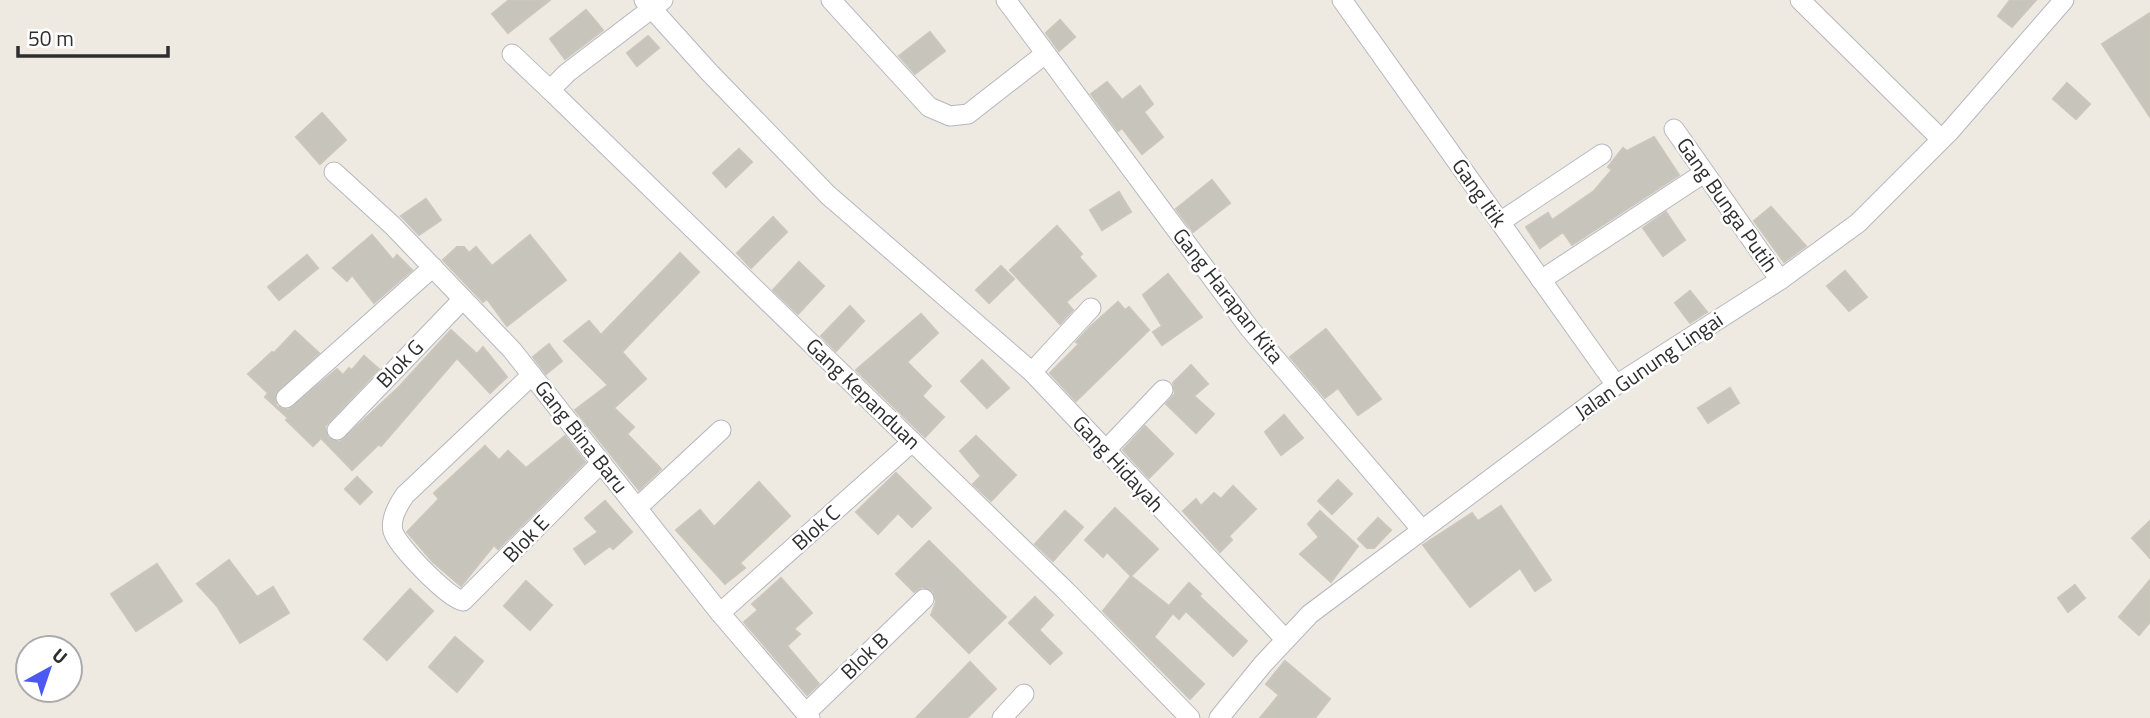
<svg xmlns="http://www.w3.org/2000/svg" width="2150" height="718" font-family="'Titillium Web',sans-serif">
  <rect width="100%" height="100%" fill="#eeeae2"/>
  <g fill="#c7c4bc" stroke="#cac6bb" stroke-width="2">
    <polygon points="509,0 550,0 508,33 492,14"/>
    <polygon points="2010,0 2036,0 2012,27 1998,16"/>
    <polygon points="586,10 603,30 565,59 550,39"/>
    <polygon points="2150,13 2150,117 2102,44"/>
    <polygon points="1060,20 1075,37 1059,51 1046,33"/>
    <polygon points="930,32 945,51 915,74 899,56"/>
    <polygon points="648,36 659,48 637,66 627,53"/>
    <polygon points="1107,82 1122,100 1140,86 1153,104 1144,112 1163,137 1142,154 1122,128 1118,131 1091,94"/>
    <polygon points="2067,83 2090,104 2076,119 2053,99"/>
    <polygon points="322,113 346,140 320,164 296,137"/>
    <polygon points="1654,137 1679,175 1572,245 1563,232 1540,248 1526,227 1548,213 1552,220 1594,191 1612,170 1608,167 1623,148 1627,151"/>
    <polygon points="739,149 752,162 726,187 713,173"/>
    <polygon points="1212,180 1230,203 1193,232 1176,209"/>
    <polygon points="1119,192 1131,212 1102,230 1090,210"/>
    <polygon points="426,199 441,220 419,235 401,216"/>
    <polygon points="1771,207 1806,246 1784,262 1754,221"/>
    <polygon points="1666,212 1685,240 1663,256 1643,228"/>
    <polygon points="773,217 787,232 751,268 737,253"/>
    <polygon points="1057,226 1082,254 1079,257 1096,276 1066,302 1073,310 1060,324 1010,270"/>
    <polygon points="372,235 393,260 397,255 412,270 374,303 352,275 347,281 333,268"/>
    <polygon points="530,235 566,280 507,326 487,299 483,302 443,260 457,247 464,247 469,253 476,247 492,266"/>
    <polygon points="680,253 699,272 622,352 646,379 614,408 634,427 627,434 661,469 639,490 575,410 608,385 564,341 589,321 601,335"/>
    <polygon points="307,255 318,268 279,300 268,287"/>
    <polygon points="799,262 824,286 798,314 773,290"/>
    <polygon points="1001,266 1014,279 989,303 976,290"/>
    <polygon points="1845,271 1867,297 1849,311 1827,286"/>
    <polygon points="1168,274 1202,317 1162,345 1153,332 1162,326 1143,295"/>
    <polygon points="1690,291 1707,312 1690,323 1675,303"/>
    <polygon points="1118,302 1125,310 1129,307 1149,330 1076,401 1050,373 1079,344 1076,342 1090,327"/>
    <polygon points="850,306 864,321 836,351 821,336"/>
    <polygon points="921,314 938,333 907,362 931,386 922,396 944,417 925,437 856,370"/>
    <polygon points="1326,329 1381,399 1358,415 1338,388 1325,398 1290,357"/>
    <polygon points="451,330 477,354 483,347 507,377 490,393 457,358 381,446 379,444 352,470 321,438 313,446 286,420 288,418 265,397 268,393 248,374 272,352 274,353 295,331 319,353 275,394 276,406 288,410 337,369 343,375 349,368 352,370 364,356 379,369 325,426 328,438 340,442 400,386"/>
    <polygon points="549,344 562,361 546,374 533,357"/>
    <polygon points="982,360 1009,388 987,408 961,381"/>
    <polygon points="1191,365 1208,384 1194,396 1214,414 1196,433 1166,404 1175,394 1173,383"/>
    <polygon points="1730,388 1739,403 1708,423 1698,408"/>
    <polygon points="1284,415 1303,438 1281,455 1265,432"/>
    <polygon points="1145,426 1173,454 1149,478 1123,450"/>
    <polygon points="565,436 585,462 498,549 494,545 461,586 433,562 407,532 439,499 434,493 485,446 499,460 508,451 526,468"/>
    <polygon points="976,436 1016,475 991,501 973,484 981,476 960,451"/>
    <polygon points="896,473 931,508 912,527 898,513 878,534 856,512"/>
    <polygon points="357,477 372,492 360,504 345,489"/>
    <polygon points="1338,480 1352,494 1332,514 1318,501"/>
    <polygon points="759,482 790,516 740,563 745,568 725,584 676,530 700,510 714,527"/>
    <polygon points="1233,486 1256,509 1229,536 1232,540 1220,552 1183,511 1196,499 1201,506 1214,493 1221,499"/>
    <polygon points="605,501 632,532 613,549 610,546 585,564 574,549 598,532 585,518"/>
    <polygon points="1501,506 1551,580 1535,591 1520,568 1470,607 1423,545 1472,513 1478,521"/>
    <polygon points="1115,508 1158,549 1131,576 1107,552 1103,557 1085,540"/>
    <polygon points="1065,511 1083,527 1053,561 1035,544"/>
    <polygon points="1320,511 1358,546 1331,582 1300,554 1319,537 1308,524"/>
    <polygon points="1378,518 1391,530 1374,548 1367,548 1358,539"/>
    <polygon points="2150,521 2150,558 2132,538"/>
    <polygon points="929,541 1006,617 969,653 931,615 936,602 933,591 922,587 914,592 896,574"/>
    <polygon points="229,560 257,597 273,587 289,613 240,643 217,606 197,584"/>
    <polygon points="157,564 182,601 136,631 111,594"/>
    <polygon points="1131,576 1169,606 1189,583 1201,594 1199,596 1247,641 1233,656 1186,611 1179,619 1173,613 1154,637 1204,684 1190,699 1103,611"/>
    <polygon points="781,578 812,613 794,629 800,634 787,646 819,684 807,695 744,622 758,610 752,604"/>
    <polygon points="2150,580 2150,622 2139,635 2119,617"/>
    <polygon points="526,581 552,605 530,630 504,606"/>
    <polygon points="2075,585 2085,598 2068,612 2058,598"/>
    <polygon points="410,589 433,611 387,660 364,639"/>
    <polygon points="1035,597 1053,615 1039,630 1062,653 1050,664 1009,623"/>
    <polygon points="455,637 483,661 457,692 429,667"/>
    <polygon points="1285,661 1330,699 1315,718 1260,718 1279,695 1266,684"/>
    <polygon points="970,662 996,689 967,718 916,718"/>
  </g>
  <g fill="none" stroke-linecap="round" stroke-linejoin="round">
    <defs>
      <g id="minor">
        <polyline points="644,0 709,72 828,195 1032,372 1285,639"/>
        <polyline points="663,0 567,73 550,90 1066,591 1190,718"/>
        <polyline points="831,0 929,107 950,116 968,114 1045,54"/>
        <polyline points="1006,0 1250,329 1422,530"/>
        <polyline points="1342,0 1616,385"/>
        <polyline points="1800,0 1941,139"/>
        <polyline points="512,54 550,90"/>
        <polyline points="1674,129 1780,280"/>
        <polyline points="334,172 393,226 512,350 720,613 810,718"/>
        <polyline points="1500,222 1602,154"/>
        <polyline points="1541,280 1704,173"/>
        <polyline points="1032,372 1091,308"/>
        <path d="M532,375l-127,120c-7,10 -15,24 -12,36 4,15 55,67 70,70l138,-138"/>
        <polyline points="286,398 433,267"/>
        <polyline points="337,430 463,299"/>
        <polyline points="1105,451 1163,390"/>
        <polyline points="637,508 721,430"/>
        <polyline points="720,613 912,442"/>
        <polyline points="806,713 924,599"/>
        <polyline points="1002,718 1024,694"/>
        <polyline points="1219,718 1263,664 1310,614 1616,385 1780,280 1858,223 1950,131 2064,0"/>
      </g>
    </defs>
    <use href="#minor" stroke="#b5b6c0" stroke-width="21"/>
    <use href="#minor" stroke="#fff" stroke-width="19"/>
  </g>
  <g text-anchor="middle" stroke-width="5" stroke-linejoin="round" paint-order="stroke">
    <g font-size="21" fill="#2e2e2e" stroke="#fff">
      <text transform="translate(1479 193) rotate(55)" y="7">Gang Itik</text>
      <text transform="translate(1727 205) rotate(55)" y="7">Gang Bunga Putih</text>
      <text transform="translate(1228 296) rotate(52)" y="7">Gang Harapan Kita</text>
      <text transform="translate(400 364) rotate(-46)" y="7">Blok G</text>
      <text transform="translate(1649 366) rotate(-34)" y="7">Jalan Gunung Lingai</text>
      <text transform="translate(863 394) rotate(44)" y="7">Gang Kepanduan</text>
      <text transform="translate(581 437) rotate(52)" y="7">Gang Bina Baru</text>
      <text transform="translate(1118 464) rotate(47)" y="7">Gang Hidayah</text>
      <text transform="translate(816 528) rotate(-42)" y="7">Blok C</text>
      <text transform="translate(526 539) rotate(-46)" y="7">Blok E</text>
      <text transform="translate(865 656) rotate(-44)" y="7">Blok B</text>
    </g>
  </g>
  <g transform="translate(49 669) rotate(40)"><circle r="33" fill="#ffffff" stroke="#ababab" stroke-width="2"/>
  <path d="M0-5L12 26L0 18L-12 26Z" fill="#4b58f2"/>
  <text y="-10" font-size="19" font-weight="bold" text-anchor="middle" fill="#2e2e2e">U</text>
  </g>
  <path d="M18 46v10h150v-10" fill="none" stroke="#2e2e2e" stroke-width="3.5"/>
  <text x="28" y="46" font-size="21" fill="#2e2e2e" stroke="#ffffff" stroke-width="5" paint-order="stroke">50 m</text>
</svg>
